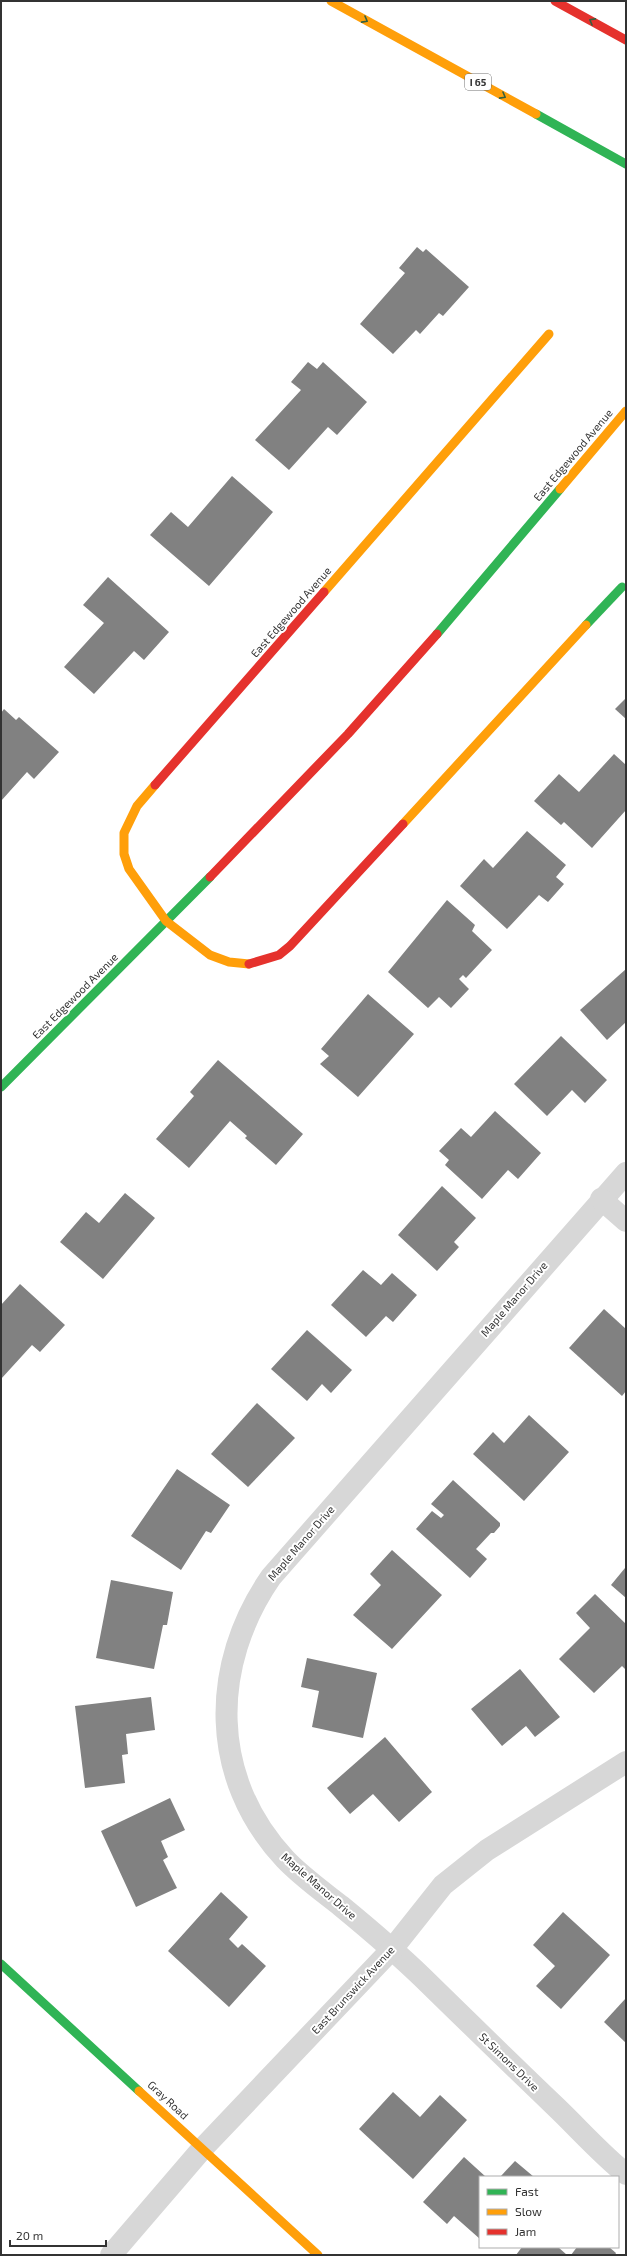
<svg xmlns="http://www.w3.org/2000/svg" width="627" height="2256" font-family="'Exo 2',sans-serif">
  <rect width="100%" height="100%" fill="#fff"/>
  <g fill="#818181">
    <polygon points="417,247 423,252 426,249 469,287 443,316 439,313 420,334 416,330 393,354 360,324 405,273 399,268"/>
    <polygon points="308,362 317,369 323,362 367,402 337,435 328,427 289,470 255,440 301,390 291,382"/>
    <polygon points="232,476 273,512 209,586 150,535 171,512 188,527"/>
    <polygon points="108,577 169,632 144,660 134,651 94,694 64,667 104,623 83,605"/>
    <polygon points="626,698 626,719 615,709"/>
    <polygon points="4,709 16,720 19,717 59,752 34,779 27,772 1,801 1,713"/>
    <polygon points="614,754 626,765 626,810 592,848 564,822 561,825 534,801 559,774 579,792"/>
    <polygon points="527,831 566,865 556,877 564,884 548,902 539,895 507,929 460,886 484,859 493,868"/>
    <polygon points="447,900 475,925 472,931 492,950 466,978 463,975 459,979 469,989 451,1008 439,997 428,1008 388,972"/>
    <polygon points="626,969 626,1022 607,1040 580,1010"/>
    <polygon points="368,994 414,1034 358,1097 320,1064 329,1056 321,1049"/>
    <polygon points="561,1036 607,1080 585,1103 572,1090 547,1116 514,1084"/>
    <polygon points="218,1060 303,1134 276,1165 245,1138 247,1136 230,1121 189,1168 156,1139 194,1096 190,1092"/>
    <polygon points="495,1111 541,1153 518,1179 508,1170 482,1199 445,1165 449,1160 439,1151 461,1128 471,1137"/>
    <polygon points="442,1186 476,1218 454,1242 459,1247 437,1271 398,1235"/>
    <polygon points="125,1193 155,1218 103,1279 60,1242 86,1212 99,1223"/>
    <polygon points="363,1270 381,1285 392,1273 417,1295 393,1322 386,1316 366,1337 331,1305"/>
    <polygon points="20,1284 65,1325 40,1352 32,1345 1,1379 1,1305"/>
    <polygon points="604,1309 626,1329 626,1391 622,1396 569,1348"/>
    <polygon points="307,1330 352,1370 331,1393 322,1384 307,1401 271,1369"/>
    <polygon points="257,1403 295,1438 248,1487 211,1454"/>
    <polygon points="529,1415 569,1452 524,1501 473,1454 493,1432 504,1443"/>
    <polygon points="177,1469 230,1505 211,1533 206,1531 181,1570 131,1536"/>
    <polygon points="453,1480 500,1523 500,1526 494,1533 491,1533 476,1549 487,1559 470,1578 416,1529 432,1511 441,1518 444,1515 431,1504"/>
    <polygon points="392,1550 442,1595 392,1649 353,1615 381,1585 370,1574"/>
    <polygon points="625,1568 626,1569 626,1598 611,1585"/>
    <polygon points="111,1580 173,1592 167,1625 163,1625 154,1669 96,1658"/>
    <polygon points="595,1594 626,1624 626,1670 622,1666 594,1693 559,1659 590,1628 576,1613"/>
    <polygon points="307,1658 377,1673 363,1738 312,1727 319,1691 301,1687"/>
    <polygon points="520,1669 560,1717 535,1737 526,1726 502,1746 471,1709"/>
    <polygon points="151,1697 155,1730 126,1734 128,1754 122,1755 125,1783 85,1788 75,1706"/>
    <polygon points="385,1737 432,1792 399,1822 373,1794 350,1814 327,1788"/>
    <polygon points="170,1798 185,1830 161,1841 168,1857 163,1860 177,1888 136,1907 101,1831"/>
    <polygon points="221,1892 248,1917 229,1939 238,1948 242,1944 266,1966 229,2007 168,1951"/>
    <polygon points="563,1912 610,1955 561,2009 536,1986 555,1966 533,1945"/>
    <polygon points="626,1998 626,2043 604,2022"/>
    <polygon points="393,2092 420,2117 440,2095 467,2120 413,2179 359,2129"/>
    <polygon points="464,2157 486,2177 480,2177 480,2239 454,2216 447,2224 423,2202"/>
    <polygon points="515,2161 534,2177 500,2177"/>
    <polygon points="522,2247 558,2247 567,2255 516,2255"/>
    <polygon points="577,2247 609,2247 616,2253 615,2255 571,2255"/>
  </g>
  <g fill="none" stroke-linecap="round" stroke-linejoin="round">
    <g stroke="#d7d7d7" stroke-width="22">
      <path d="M626,1173l-355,404c-61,88 -62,201 14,282 16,17 37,32 56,47 28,23 55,46 81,71 45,44 89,87 134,130 23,22 45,47 70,67"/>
      <polyline points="601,1199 626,1221"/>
      <polyline points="111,2255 202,2149 393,1948 443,1885 487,1850 626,1762"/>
    </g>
    <g stroke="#30b455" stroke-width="9">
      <polyline points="536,114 626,164"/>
      <polyline points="586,625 622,587"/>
      <polyline points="437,634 560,489"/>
      <polyline points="1,1087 210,877"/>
      <polyline points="1,1964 139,2091"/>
    </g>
    <g stroke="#ff9f0a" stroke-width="9">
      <polyline points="331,1 536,114"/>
      <polyline points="560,489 626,411"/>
      <polyline points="324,592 549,334"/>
      <polyline points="155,785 137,806 124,833 124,854 129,869 166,921 210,955 229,962 249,964"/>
      <polyline points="403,824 586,625"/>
      <polyline points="139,2091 318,2255"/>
    </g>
    <g stroke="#e5322d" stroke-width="9">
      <polyline points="555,1 626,40"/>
      <polyline points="155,785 324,592"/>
      <polyline points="210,877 348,734 437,634"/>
      <polyline points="249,964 279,955 290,946 403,824"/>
    </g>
  </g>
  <defs><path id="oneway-chevron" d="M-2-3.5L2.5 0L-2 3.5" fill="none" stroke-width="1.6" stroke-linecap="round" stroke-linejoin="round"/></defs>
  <g stroke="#32603f">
    <use href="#oneway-chevron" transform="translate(365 20) rotate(29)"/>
    <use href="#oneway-chevron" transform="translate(592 21) rotate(-151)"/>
    <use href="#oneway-chevron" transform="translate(503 96) rotate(29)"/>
  </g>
  <g text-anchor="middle" stroke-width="4" stroke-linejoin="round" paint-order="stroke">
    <rect fill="#fff" stroke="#707070" stroke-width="1" x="465" y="74" width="26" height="16" rx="3"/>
    <g font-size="10" font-weight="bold" fill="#333">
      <text x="478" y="86">I 65</text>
    </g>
    <g font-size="11" fill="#333" stroke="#fff">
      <text transform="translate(573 455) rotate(-50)" y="4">East Edgewood Avenue</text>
      <text transform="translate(291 612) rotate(-49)" y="4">East Edgewood Avenue</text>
      <text transform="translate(75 996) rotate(-45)" y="4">East Edgewood Avenue</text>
      <text transform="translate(514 1299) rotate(-49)" y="4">Maple Manor Drive</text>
      <text transform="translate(301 1543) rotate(-49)" y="4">Maple Manor Drive</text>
      <text transform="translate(319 1886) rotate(41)" y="4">Maple Manor Drive</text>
      <text transform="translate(353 1990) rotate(-47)" y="4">East Brunswick Avenue</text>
      <text transform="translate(509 2062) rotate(44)" y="4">St Simons Drive</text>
      <text transform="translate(168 2100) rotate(43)" y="4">Gray Road</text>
    </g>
  </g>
  <rect width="627" height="2256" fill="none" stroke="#333333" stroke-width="4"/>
  <rect x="479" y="2176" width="140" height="72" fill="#ffffff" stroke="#adadad"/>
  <rect x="487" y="2189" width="20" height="6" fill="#30b455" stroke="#adadad"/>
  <text x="515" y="2196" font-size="12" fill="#333333">Fast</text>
  <rect x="487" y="2209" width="20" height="6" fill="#ff9f0a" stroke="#adadad"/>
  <text x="515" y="2216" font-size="12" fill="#333333">Slow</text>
  <rect x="487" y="2229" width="20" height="6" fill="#e5322d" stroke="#adadad"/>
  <text x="515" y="2236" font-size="12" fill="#333333">Jam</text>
  <path d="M10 2240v6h96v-6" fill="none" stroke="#333333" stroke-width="2"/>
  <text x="16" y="2240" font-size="12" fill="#333333" stroke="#ffffff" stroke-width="3" paint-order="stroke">20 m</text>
</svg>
